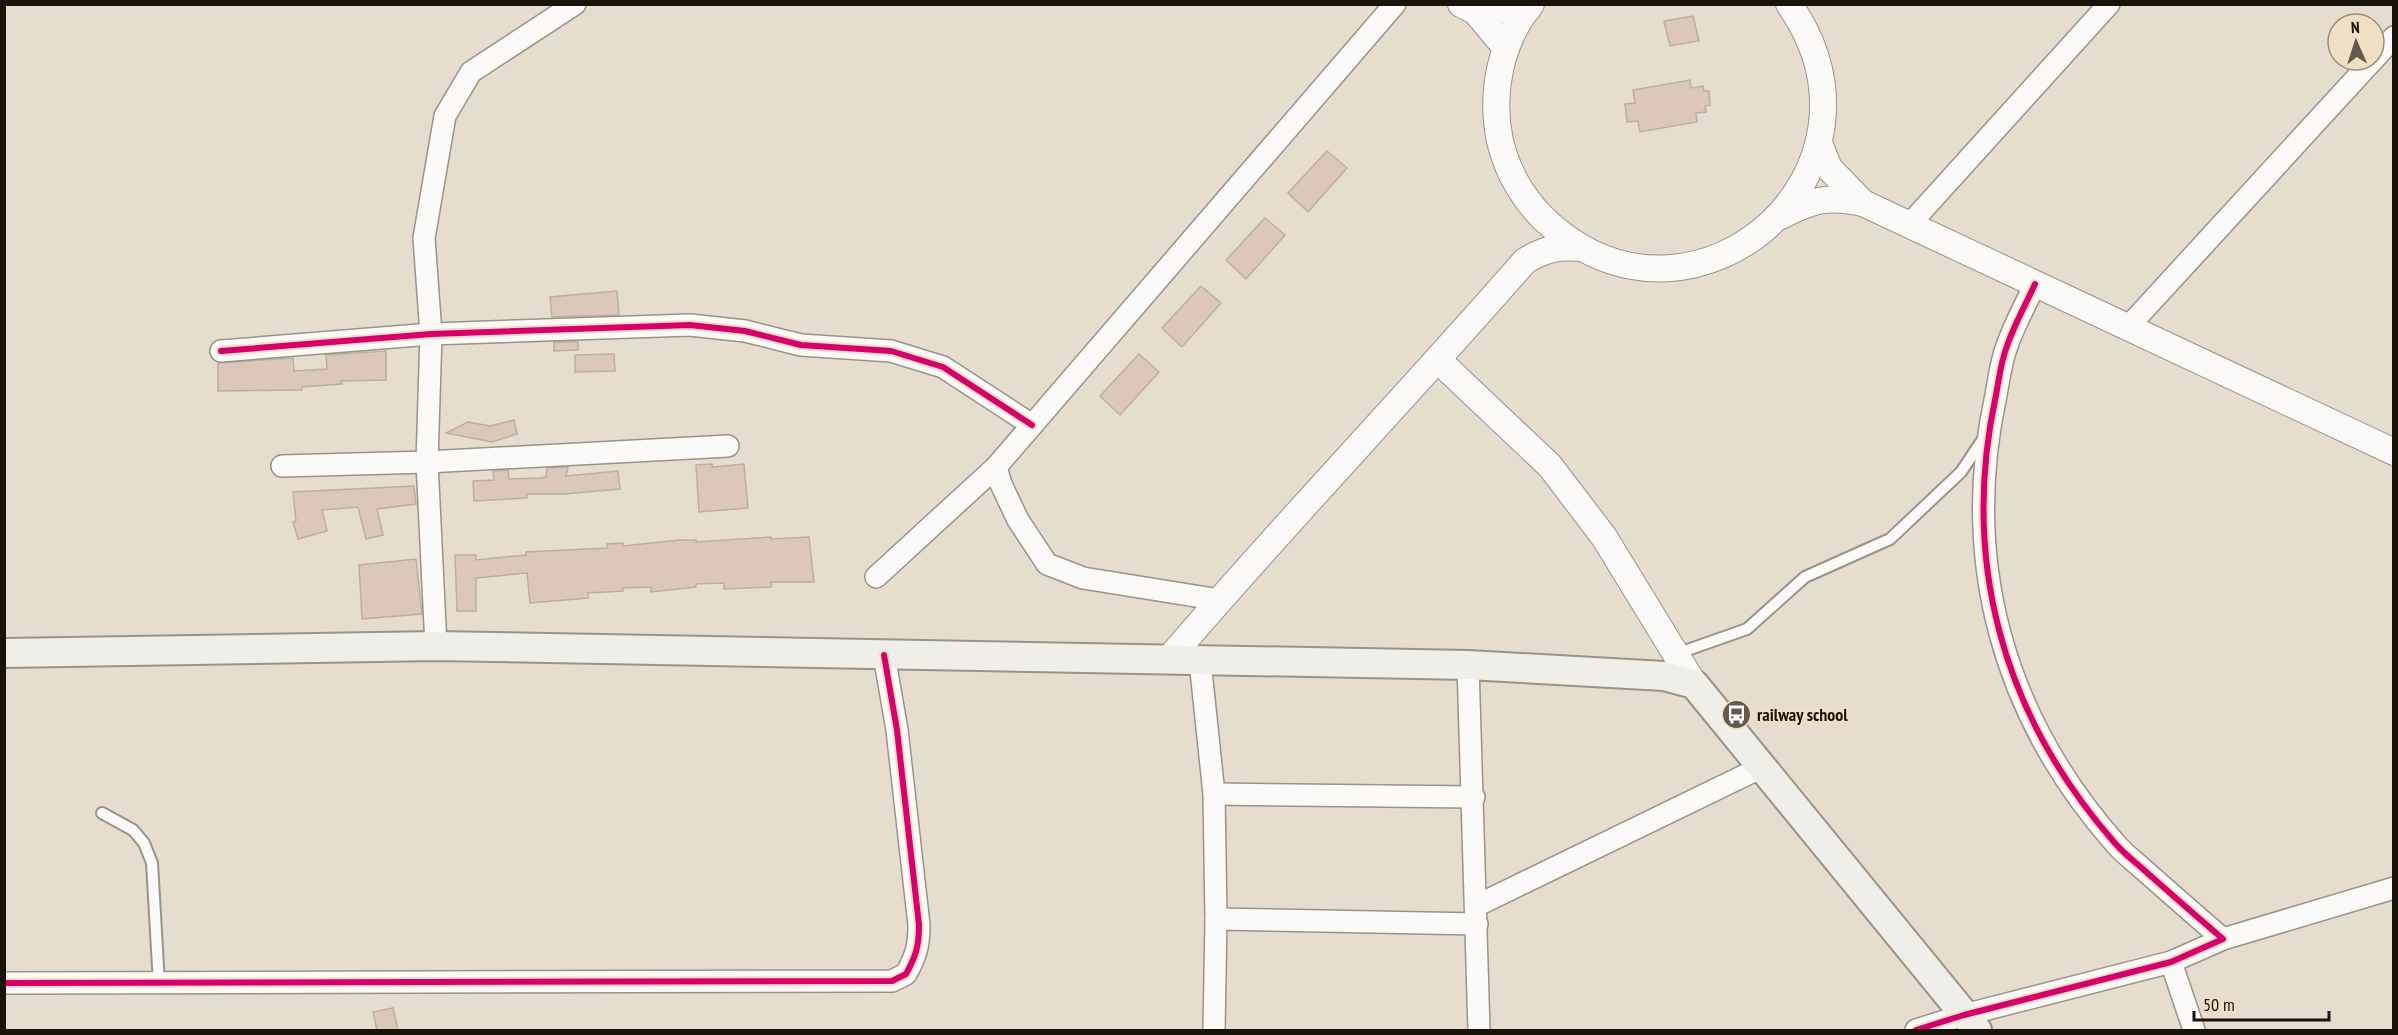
<svg xmlns="http://www.w3.org/2000/svg" width="2398" height="1035" font-family="'PT Sans Narrow',sans-serif">
  <rect width="100%" height="100%" fill="#e6ddcf"/>
  <g fill="#dcc7b8" stroke="#b9afa6" stroke-width="1.5">
    <polygon points="1693,16 1699,41 1670,46 1664,21"/>
    <polygon points="1690,80 1691,88 1703,86 1704,91 1709,91 1710,105 1705,106 1706,112 1696,113 1697,122 1640,132 1638,121 1627,122 1625,104 1635,103 1633,90"/>
    <polygon points="1327,151 1347,168 1308,212 1288,193"/>
    <polygon points="1265,218 1285,235 1246,279 1226,260"/>
    <polygon points="1201,286 1221,303 1182,347 1162,328"/>
    <polygon points="617,291 619,315 552,317 550,297"/>
    <polygon points="554,342 578,342 578,350 554,351"/>
    <polygon points="386,351 386,380 341,381 342,384 302,387 302,390 218,391 218,363 293,358 294,371 327,369 326,355"/>
    <polygon points="614,354 615,371 575,372 575,355"/>
    <polygon points="1139,354 1159,372 1120,415 1100,396"/>
    <polygon points="514,420 517,434 492,442 446,433 468,422 490,426"/>
    <polygon points="712,464 712,467 744,464 748,508 699,512 696,465"/>
    <polygon points="568,467 566,476 618,471 620,489 564,494 527,494 527,498 474,501 473,481 494,480 493,471 508,470 509,479 541,478 546,477 547,468"/>
    <polygon points="414,486 416,504 377,509 383,535 366,539 358,507 322,510 327,531 298,539 293,522 296,521 293,492"/>
    <polygon points="771,537 771,539 809,537 814,582 771,582 771,587 724,589 724,583 696,584 696,587 651,592 651,587 623,588 623,591 588,593 588,598 530,603 527,573 476,578 476,611 457,611 455,555 476,555 476,560 526,555 526,552 607,548 607,544 623,543 623,546 680,540 696,540 696,542"/>
    <polygon points="416,559 422,614 362,619 359,565"/>
    <polygon points="393,1008 398,1030 377,1030 373,1012"/>
  </g>
  <g fill="none" stroke-linecap="round" stroke-linejoin="round">
    <defs>
      <g id="service">
        <polyline points="1676,654 1747,629 1805,577 1890,539 1961,472 1983,439"/>
        <polyline points="102,813 133,830 144,843 152,863 159,984"/>
      </g>
      <g id="minor">
        <polyline points="2374,59 2394,37"/>
        <polyline points="1909,225 2109,4"/>
        <polyline points="2128,327 2373,60"/>
        <polyline points="221,351 431,334 690,325 745,331 801,345 891,351 943,367 1032,425"/>
        <polyline points="282,466 427,462 728,446"/>
        <polyline points="996,467 1001,484 1018,520 1047,564 1083,578 1220,600"/>
        <polyline points="876,577 996,467 1395,4"/>
        <polyline points="436,646 427,462 431,334 424,238 445,116 471,72 575,4"/>
        <polyline points="1200,661 1214,794 1216,919 1214,1030"/>
        <polyline points="1468,665 1479,1030"/>
        <polyline points="1214,794 1474,797"/>
        <polyline points="1476,906 1762,767"/>
        <polyline points="1216,919 1477,924"/>
        <polyline points="2223,939 2394,888"/>
        <polyline points="2171,962 2194,1030"/>
        <path d="M4,983l888,-2 14,-7c10,-18 13,-28 13,-49l-22,-195 -13,-75"/>
        <path d="M1916,1030l48,-15 207,-53 52,-23c-27,-23 -53,-46 -79,-69 -10,-9 -21,-17 -30,-28 -111,-127 -154,-281 -118,-447 3,-16 5,-34 11,-49 7,-21 19,-42 28,-62"/>
      </g>
      <g id="tertiary">
        <polyline points="1461,4 1475,11 1506,48"/>
        <path d="M1531,4c-31,38 -41,90 -31,137 8,34 27,65 54,87 145,123 351,-58 235,-224"/>
        <polyline points="1475,11 1528,9"/>
        <polyline points="1819,143 1829,168 1863,203"/>
        <path d="M1781,216c33,-17 46,-20 82,-13l531,249"/>
        <polyline points="1438,360 1550,466 1604,537 1694,684"/>
        <path d="M1168,660c116,-136 240,-265 357,-399 19,-12 34,-15 56,-13"/>
      </g>
      <polyline id="secondary" points="4,653 436,646 1468,665 1664,676 1694,684 1977,1030"/>
    </defs>
    <use href="#service" stroke="#999388" stroke-width="14"/>
    <use href="#minor" stroke="#999388" stroke-width="24"/>
    <use href="#tertiary" stroke="#999388" stroke-width="28"/>
    <use href="#secondary" stroke="#999388" stroke-width="32"/>
    <use href="#service" stroke="#fbfaf8" stroke-width="10"/>
    <use href="#minor" stroke="#fbfaf8" stroke-width="21"/>
    <use href="#tertiary" stroke="#fbfaf8" stroke-width="26"/>
    <use href="#secondary" stroke="#efeee8" stroke-width="28"/>
    <defs>
      <g id="cycleway">
        <polyline points="221,351 431,334 690,325 745,331 801,345 891,351 943,367 1032,425"/>
        <path d="M4,983l888,-2 14,-7c10,-18 13,-28 13,-49l-22,-195 -13,-75"/>
        <path d="M1916,1030l48,-15 207,-53 52,-23c-27,-23 -53,-46 -79,-69 -10,-9 -21,-17 -30,-28 -111,-127 -154,-281 -118,-447 3,-16 5,-34 11,-49 7,-21 19,-42 28,-62"/>
      </g>
    </defs>
    <use href="#cycleway" stroke="#f0dfc5" stroke-width="10"/>
    <use href="#cycleway" stroke="#d6006c" stroke-width="6"/>
  </g>
  <defs>
    <symbol id="bus-disc" viewBox="-11 -11 22 22"><circle r="9.5" fill="#615a4f" stroke="#f0dfc5"/><path d="M-5-6H5V4H4V6H2V4H-2V6H-4V4H-5ZM-3.5-4V0h7V-4ZM-3.5 1.2v1.5H-2V1.2ZM2 1.2v1.5H3.5V1.2Z" fill="#fff"/></symbol>
  </defs>
  <g fill-rule="evenodd">
    <use href="#bus-disc" x="1720" y="698" width="33" height="33"/>
  </g>
  <g text-anchor="middle" stroke-width="4.5" stroke-linejoin="round" paint-order="stroke">
    <g font-size="18" font-weight="bold" fill="#19130a" stroke="#f0dfc5" text-anchor="start">
      <text x="1757" y="721">railway school</text>
    </g>
  </g>
  <rect width="2398" height="1035" fill="none" stroke="#19130a" stroke-width="12"/>
  <g transform="translate(2356 42) rotate(357)"><circle r="28" fill="#f0dfc5" stroke="#9a8d7a" stroke-width="1.5"/>
  <path d="M0-4.5L10 22L0 15L-10 22Z" fill="#615a4f"/>
  <text y="-9" font-size="16" font-weight="bold" text-anchor="middle" fill="#19130a">N</text>
  </g>
  <path d="M2194 1011v9h135v-9" fill="none" stroke="#19130a" stroke-width="3"/>
  <text x="2203" y="1011" font-size="18" fill="#19130a" stroke="#f0dfc5" stroke-width="4.5" paint-order="stroke">50 m</text>
</svg>
